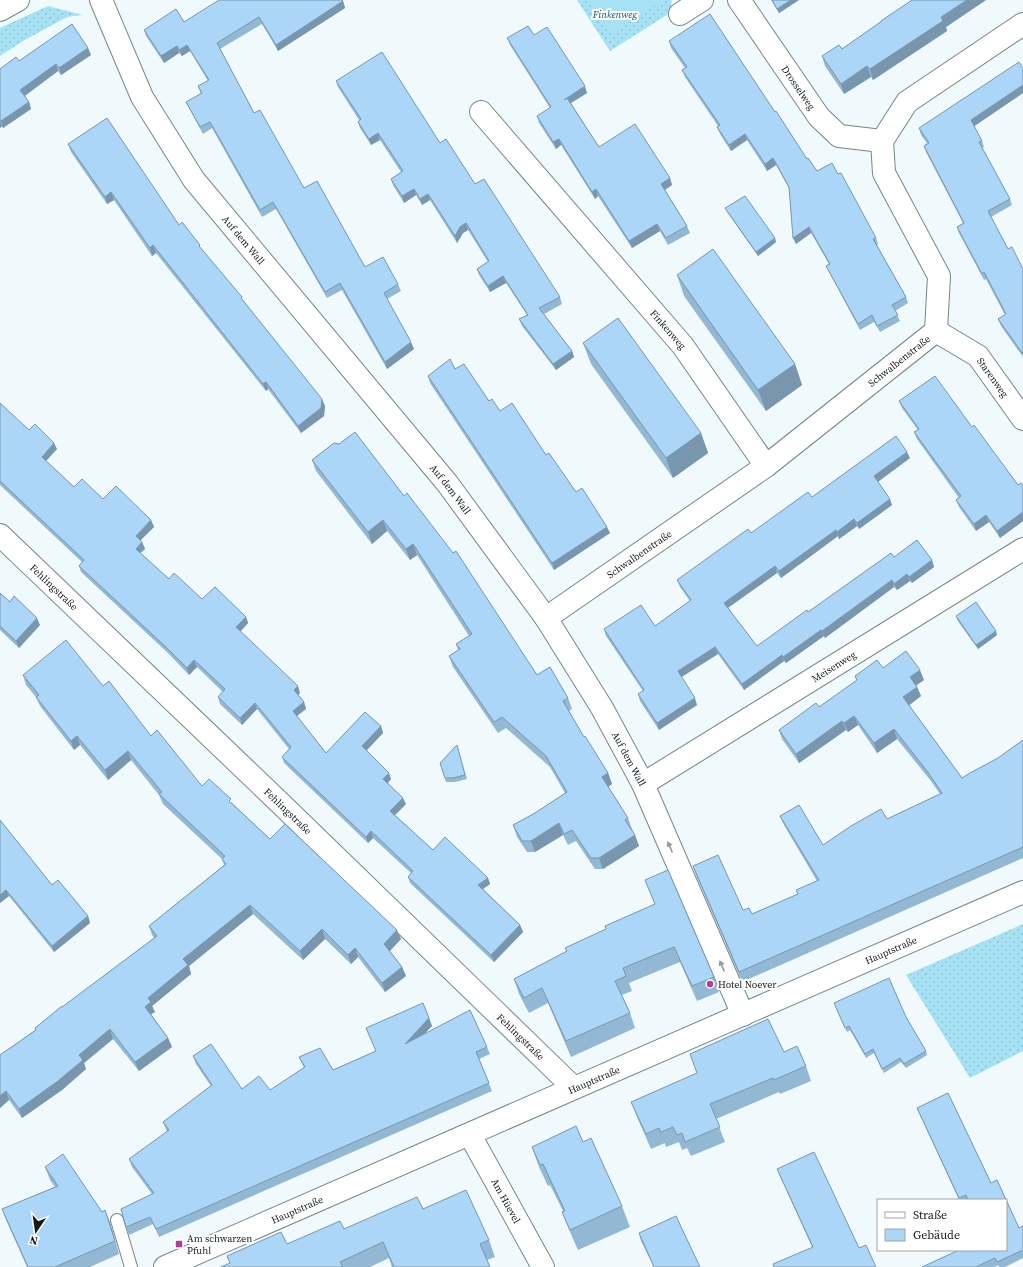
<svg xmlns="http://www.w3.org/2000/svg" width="1023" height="1267" font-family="'Source Serif 4',serif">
  <defs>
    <pattern id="grass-dots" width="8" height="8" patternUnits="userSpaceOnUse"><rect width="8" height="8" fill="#a6e2f3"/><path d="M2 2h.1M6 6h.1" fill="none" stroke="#8ec1d0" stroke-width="1.8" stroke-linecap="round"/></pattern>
  </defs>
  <rect width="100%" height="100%" fill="#f0fafd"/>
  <g fill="url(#grass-dots)">
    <polygon points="577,0 672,0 670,13 610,51"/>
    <polygon points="48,6 83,15 67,17 23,41 0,56 0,28"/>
    <polygon points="1023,924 1023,1051 970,1078 906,975"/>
  </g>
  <polygon fill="#a6e2f3" points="588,0 663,0 611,34"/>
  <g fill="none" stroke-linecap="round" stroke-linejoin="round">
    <defs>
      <polyline id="service" points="117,1220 131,1267"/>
      <g id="minor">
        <path id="s1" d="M101,0l41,97 52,83 253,303 99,135 56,90 41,76 100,231"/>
        <path id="s2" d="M739,0l80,117 20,19 43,5"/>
        <polyline points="0,10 18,0"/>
        <polyline points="680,14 702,0"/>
        <path id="s3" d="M481,112l202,234 83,120"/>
        <path id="s4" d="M936,331l42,25 45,63"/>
        <path id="s5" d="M0,535l278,266 296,287"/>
        <path id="s6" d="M546,618l220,-152 170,-135 3,-55 -55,-103 -2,-32 25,-39 116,-78"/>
        <path id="s7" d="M643,784l380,-235"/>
        <path id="s8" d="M470,1135l73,132"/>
      </g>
      <g id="tertiary">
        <path id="s9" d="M165,1267l858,-375"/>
      </g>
    </defs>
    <use href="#service" stroke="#76868b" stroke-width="14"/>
    <use href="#minor" stroke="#76868b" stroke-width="24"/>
    <use href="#tertiary" stroke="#76868b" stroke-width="24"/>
    <use href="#service" stroke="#fff" stroke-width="12"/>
    <use href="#minor" stroke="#fff" stroke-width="22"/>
    <use href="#tertiary" stroke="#fff" stroke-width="22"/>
  </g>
  <g fill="#93b8d4">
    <polygon points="771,0 799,0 779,13"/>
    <polygon points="912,0 986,0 946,27 947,31 873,80 871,77 844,94 825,66 822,56 842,49"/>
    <polygon points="343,1 345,8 278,51 262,24 220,49 254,113 304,188 365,267 398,284 401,291 387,299 414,349 387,369 342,290 327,298 276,209 262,217 212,128 203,134 189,108 186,102 201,94 198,86 208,81 190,51 182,56 179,53 164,63 146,36 144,30 184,22"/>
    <polygon points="534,35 587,93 571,103 599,147 670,178 672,185 665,190 687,226 690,233 668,245 660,231 632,248 598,196 595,199 561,145 556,149 539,123 537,116 550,108 510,45 507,38"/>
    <polygon points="669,41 775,112 807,159 817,171 838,174 876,238 878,244 877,245 906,297 908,303 895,311 900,321 880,332 874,322 860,330 829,272 826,266 829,264 811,233 796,244 790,190 776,165 767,171 747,140 731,151 720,134 717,127 718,126 685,77 682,70 685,68 671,48"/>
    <polygon points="88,48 91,55 61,75 58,71 25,96 29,102 31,109 3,128 2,126 0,128 0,69 19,61"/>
    <polygon points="1023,68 1023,93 974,126 982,141 984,147 982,148 1010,199 1012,205 991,217 1008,249 1023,269 1023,357 1001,326 998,319 1005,315 986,279 984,280 959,233 957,227 963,223 926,152 924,146 927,143 921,135 919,128"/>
    <polygon points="336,81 440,143 475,184 560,297 562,304 544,314 572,351 574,357 556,370 522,326 519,319 527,315 506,283 490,292 479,275 477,269 488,262 468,230 463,233 457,243 430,200 422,205 416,195 404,203 393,185 391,179 401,172 380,140 371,145 360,128 358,122 359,120 338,87"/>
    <polygon points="68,144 179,225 201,248 243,300 325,406 324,416 301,433 268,389 266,391 156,253 152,256 114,200 107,204 71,152"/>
    <polygon points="725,208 776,242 758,256 727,212"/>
    <polygon points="677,275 795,364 802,385 766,411 684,296"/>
    <polygon points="583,343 701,433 708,453 673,478 591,364"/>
    <polygon points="455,369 489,401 500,411 546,455 610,533 554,570 430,383 428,376"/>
    <polygon points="899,401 972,427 1018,485 1023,486 1023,521 1000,538 989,522 976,531 959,507 956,500 959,498 917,439 914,432 918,430 902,408"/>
    <polygon points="0,403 29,430 57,449 46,461 74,487 151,520 154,527 140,540 142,542 145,549 140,553 169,579 202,599 246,617 248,623 240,632 300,693 298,695 304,702 306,709 297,716 326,753 381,726 383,733 367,750 391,779 388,783 406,804 395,815 433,850 488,878 490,884 483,889 520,925 523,932 494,962 410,883 408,877 411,873 373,838 368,843 284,763 282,757 289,749 257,709 242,725 220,704 218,697 223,692 197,667 189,675 169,654 81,572 79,566 82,562 0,485"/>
    <polygon points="334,443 537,675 568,698 572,709 569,711 584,737 608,773 612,784 608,786 628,818 632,829 639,846 603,869 595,869 576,841 568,845 563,835 535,852 527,852 517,837 513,825 535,813 565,793 550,767 506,728 498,733 453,667 449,656 458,650 456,644 469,636 417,555 410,560 387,531 372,544 316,471 312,460"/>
    <polygon points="910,458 878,482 892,505 859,529 857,526 839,539 838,536 781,578 777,573 728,608 757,646 894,557 932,560 934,567 912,583 910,581 897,590 894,587 825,638 824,636 786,663 784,661 744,690 718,654 681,677 697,705 659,730 640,701 638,694 643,691 606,636 604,629 655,626 690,601 680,587 677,580 751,533 812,497"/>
    <polygon points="0,593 10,602 40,625 19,648 0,630"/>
    <polygon points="956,616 997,635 978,649 957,620"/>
    <polygon points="883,668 924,680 916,685 921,696 909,705 962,778 998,758 1023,740 1023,858 742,982 696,875 693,866 743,910 752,914 798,894 817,881 784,825 780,816 823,845 887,819 940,794 931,781 897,739 877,753 858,725 848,732 846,730 799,763 782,739 779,730 819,707 857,681 855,676"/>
    <polygon points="23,675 103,686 151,736 202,786 232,803 270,839 401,939 390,951 402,967 406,976 385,992 358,957 351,964 325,939 303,960 253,914 189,966 191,974 152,1006 155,1012 151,1014 168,1038 172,1047 139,1071 113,1039 84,1063 86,1069 62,1090 22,1118 9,1100 0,1108 0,1055 35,1030 35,1028 154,938 152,935 149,926 224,865 222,859 163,804 159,795 131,760 108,780 80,745 74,750 40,706 36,697 26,685"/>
    <polygon points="457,745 467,779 455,782 446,782 440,763"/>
    <polygon points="0,820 52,885 88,916 90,923 54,952 9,896 0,903"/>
    <polygon points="645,880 714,977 719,992 697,1001 680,962 629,983 632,991 622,995 630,1013 635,1028 571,1057 548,1003 529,1013 519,994 514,979 566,952 606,929 655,904"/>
    <polygon points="836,1007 906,1017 926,1051 927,1055 906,1068 901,1062 884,1073 874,1053 866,1058 850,1030 847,1032"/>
    <polygon points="429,1018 432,1026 425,1033 487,1047 490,1054 479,1059 492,1091 159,1237 153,1224 129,1235 126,1227 152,1194 132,1167 129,1159 167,1132 163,1122 211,1086 196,1064 193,1056 242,1089 270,1090 304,1068 299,1057 333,1070 376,1051 366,1028"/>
    <polygon points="784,1052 806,1066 811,1081 780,1094 779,1092 716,1119 725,1142 691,1156 687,1148 682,1150 679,1142 666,1147 665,1143 651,1149 637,1117 631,1102"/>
    <polygon points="948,1093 991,1183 997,1180 1019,1228 1023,1226 1023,1258 1005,1267 999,1267 998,1265 995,1267 922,1267 959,1250 1006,1250 1006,1200 959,1200 920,1115 917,1108"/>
    <polygon points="583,1142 622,1206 630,1227 578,1250 570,1232 562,1212 563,1211 550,1185 548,1186 539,1167 532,1147"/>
    <polygon points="45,1167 102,1212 105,1210 110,1223 119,1254 90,1267 27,1267 7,1222 2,1209 55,1187 50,1180"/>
    <polygon points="777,1169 859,1248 812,1247 780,1176"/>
    <polygon points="423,1209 489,1240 495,1257 487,1260 490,1267 392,1267 389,1258 370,1267 221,1267 230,1263 227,1256 287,1244"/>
    <polygon points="639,1233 700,1267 654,1267 641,1241"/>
  </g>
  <g fill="#7896ad">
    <polygon points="791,0 799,0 779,13 777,9"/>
    <polygon points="967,0 986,0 946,27 947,31 873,80 870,69 941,17"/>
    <polygon points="343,1 345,8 278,51 276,45"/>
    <polygon points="187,45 190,51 182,56 179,50"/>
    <polygon points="177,46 179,53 164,63 161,56"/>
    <polygon points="88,48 91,55 61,75 59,68"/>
    <polygon points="56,64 58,71 23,97 20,90"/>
    <polygon points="867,66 871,77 844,94 841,84"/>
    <polygon points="1023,85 1023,93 973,127 971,120"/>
    <polygon points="585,86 587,93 566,106 564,100"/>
    <polygon points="29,102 31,109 3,128 1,121"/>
    <polygon points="0,121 2,126 0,128"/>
    <polygon points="378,133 380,140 371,145 369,139"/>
    <polygon points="745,134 747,140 731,151 729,145"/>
    <polygon points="559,139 561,145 556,149 553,142"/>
    <polygon points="773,158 776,165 767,171 765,164"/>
    <polygon points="670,178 672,185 663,191 661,184"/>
    <polygon points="414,189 416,195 404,203 402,196"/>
    <polygon points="596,189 598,196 595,199 592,192"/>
    <polygon points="111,192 114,200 107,204 105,197"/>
    <polygon points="428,194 430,200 422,205 420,199"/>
    <polygon points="466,223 468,230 463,233 457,243 455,236 460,227"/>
    <polygon points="657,224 660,231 632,248 629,241"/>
    <polygon points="809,227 811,233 796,244 793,238"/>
    <polygon points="775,238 776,242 758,256 756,252"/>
    <polygon points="153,245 156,253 152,256 150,248"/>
    <polygon points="503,276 506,283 490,292 488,286"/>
    <polygon points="411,342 414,349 387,369 385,362"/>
    <polygon points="572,351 574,357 556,370 553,364"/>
    <polygon points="795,364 802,385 766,411 758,390"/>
    <polygon points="266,382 268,389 266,391 263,384"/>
    <polygon points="322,399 325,406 324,416 301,433 298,426"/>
    <polygon points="701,433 708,453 673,478 666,458"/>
    <polygon points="54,443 57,449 44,463 42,457"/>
    <polygon points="907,452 910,458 876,483 874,476"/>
    <polygon points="890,499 892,505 859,529 857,523"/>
    <polygon points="1023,512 1023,521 1000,538 997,531"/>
    <polygon points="986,515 989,522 976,531 974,524"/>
    <polygon points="854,519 857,526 839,539 837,532"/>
    <polygon points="151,520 154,527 138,543 136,536"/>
    <polygon points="383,520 387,531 372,544 368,532"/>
    <polygon points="607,527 610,533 554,570 552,563"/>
    <polygon points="836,530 838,536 781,578 779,571"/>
    <polygon points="142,542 145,549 138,555 136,549"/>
    <polygon points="413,544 417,555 410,560 406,549"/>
    <polygon points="932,560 934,567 912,583 909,577"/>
    <polygon points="775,566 777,573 726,609 724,603"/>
    <polygon points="907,574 910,581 897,590 894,584"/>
    <polygon points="892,580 894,587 825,638 822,631"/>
    <polygon points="246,617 248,623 238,634 236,627"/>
    <polygon points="37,618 40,625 19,648 16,641"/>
    <polygon points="821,630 824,636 786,663 783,657"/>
    <polygon points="996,631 997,635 978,649 976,645"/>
    <polygon points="715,647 718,654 680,678 678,671"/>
    <polygon points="782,655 784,661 744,690 742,684"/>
    <polygon points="194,660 197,667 189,675 187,668"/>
    <polygon points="920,670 924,680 914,687 910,677"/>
    <polygon points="298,686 300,693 296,696 294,690"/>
    <polygon points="917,687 921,696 907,707 903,697"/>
    <polygon points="695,698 697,705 659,730 657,723"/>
    <polygon points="304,702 306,709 295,717 293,711"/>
    <polygon points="255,703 257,709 242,725 240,718"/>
    <polygon points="854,716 858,725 848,732 844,723"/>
    <polygon points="842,721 846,730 799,763 796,754"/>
    <polygon points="381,726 383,733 365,752 362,746"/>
    <polygon points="894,729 897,739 877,753 874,743"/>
    <polygon points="77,736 80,745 74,750 71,741"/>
    <polygon points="128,751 131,760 108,780 105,770"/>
    <polygon points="389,773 391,779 386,785 383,779"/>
    <polygon points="608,773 612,784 607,788 602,777"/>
    <polygon points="403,798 406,804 393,817 390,811"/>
    <polygon points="559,823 563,835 535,852 531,841"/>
    <polygon points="371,831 373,838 368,843 366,837"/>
    <polygon points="635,835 639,846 603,869 599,858"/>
    <polygon points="488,878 490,884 480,891 478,885"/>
    <polygon points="6,890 9,896 0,903 0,895"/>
    <polygon points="250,905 253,914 189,966 191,974 152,1006 155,1012 148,1016 145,1007 148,998 183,959"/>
    <polygon points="88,916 90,923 54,952 52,946"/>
    <polygon points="520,925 523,932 494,962 491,955"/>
    <polygon points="322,929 325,939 303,960 300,951"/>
    <polygon points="397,930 401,939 388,953 384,944"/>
    <polygon points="355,948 358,957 351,964 348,955"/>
    <polygon points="402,967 406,976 385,992 382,983"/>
    <polygon points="429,1018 432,1026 408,1051 405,1044"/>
    <polygon points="110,1029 113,1039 84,1063 86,1069 62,1090 22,1118 19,1109 79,1055"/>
    <polygon points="168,1038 172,1047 139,1071 135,1062"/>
    <polygon points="6,1091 9,1100 0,1108 0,1096"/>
    <polygon points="105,1210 110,1223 119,1254 115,1241"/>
  </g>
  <g fill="#abd6f7" stroke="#7896ad">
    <polygon points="219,0 342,0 343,1 276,45 259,17 217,43 254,113 260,110 304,188 317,181 365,267 383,257 398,284 384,293 411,342 385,362 340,283 325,292 273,202 260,210 210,122 200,127 186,102 202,93 198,86 209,80 187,45 179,50 177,46 161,56 144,30 176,9 184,22"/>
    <polygon points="772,0 791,0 777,9"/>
    <polygon points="912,0 967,0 941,17 943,21 870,69 867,66 841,84 822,56 839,45 842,49 882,21 881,21"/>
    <polygon points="710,14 775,112 776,111 807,159 808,158 817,171 832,163 838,174 841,173 876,238 873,239 906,297 892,305 898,315 877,326 872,315 858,324 826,266 830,264 809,227 793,238 789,187 773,158 765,164 745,134 729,145 717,127 720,125 682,70 687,67 669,41"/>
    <polygon points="72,24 88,48 59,68 56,64 20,90 29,102 1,121 0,120 0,69 16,57 19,61"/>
    <polygon points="528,26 534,35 547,27 585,86 564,100 567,98 599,147 635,124 670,178 661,184 687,226 666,238 657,224 629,241 596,189 592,192 559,139 553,142 537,116 551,107 507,38"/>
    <polygon points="382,52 440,143 446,139 475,184 484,179 560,297 539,308 572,351 553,364 519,319 528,315 503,276 488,286 477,269 489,261 466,223 460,227 455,236 428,194 420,199 414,189 402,196 391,179 403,171 378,133 369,139 358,122 361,119 336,81"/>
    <polygon points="1019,62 1023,68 1023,85 971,120 982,141 979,142 1010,199 988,211 1008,249 1012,247 1023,269 1023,354 998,319 1006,314 984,272 982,274 957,227 964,223 924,146 929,143 919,128"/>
    <polygon points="107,118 179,225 182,222 200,245 199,246 242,297 241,298 322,399 321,408 298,426 266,382 263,384 153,245 150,248 111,192 105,197 68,144"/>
    <polygon points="745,196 775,238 756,252 725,208"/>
    <polygon points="713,249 795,364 758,390 677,275"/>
    <polygon points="618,318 701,433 666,458 583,343"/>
    <polygon points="450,359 455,369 464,364 489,401 492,399 500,411 512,403 546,455 549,453 576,492 582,488 607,527 552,563 428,376"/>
    <polygon points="935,376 972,427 974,425 1018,485 1021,483 1023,486 1023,512 997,531 986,515 974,524 956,500 961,496 914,432 919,429 899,401"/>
    <polygon points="0,403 29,430 35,424 54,443 42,457 74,487 82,479 103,499 116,486 151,520 136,536 142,542 136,549 169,579 174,573 202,599 215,587 246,617 236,627 298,686 294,690 304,702 293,711 326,753 365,712 381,726 362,746 389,773 383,779 403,798 390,811 433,850 445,837 488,878 478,885 520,925 491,955 408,877 413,871 371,831 366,837 282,757 291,747 255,703 240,718 218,697 225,689 194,660 187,668 167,648 79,566 84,560 0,481"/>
    <polygon points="355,432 404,496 407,493 453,553 456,551 537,675 550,667 568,698 563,701 584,737 585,736 608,773 602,777 628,818 625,820 635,835 599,858 591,858 572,830 564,834 559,823 531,841 522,841 513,825 535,813 567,792 546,756 502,717 494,722 449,656 460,649 456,644 472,634 413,544 406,549 383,520 368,532 312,460 334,443 339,444"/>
    <polygon points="896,436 907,452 874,476 890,499 857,523 854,519 837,532 836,530 779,571 775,566 724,603 757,646 807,610 808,612 891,553 894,557 917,540 932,560 909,577 907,574 894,584 892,580 822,631 821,630 783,657 782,655 742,684 715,647 678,671 695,698 657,723 638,694 644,690 604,629 641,605 655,626 691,600 677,580 748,529 751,533 808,492 812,497"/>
    <polygon points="0,593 10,602 14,596 37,618 16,641 0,626"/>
    <polygon points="976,602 996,631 976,645 956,616"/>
    <polygon points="66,640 103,686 109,681 151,736 157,730 202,786 209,779 231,799 229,801 270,839 285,824 397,930 384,944 402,967 382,983 355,948 348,955 322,929 300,951 250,905 183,959 188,965 148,998 151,1002 145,1007 168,1038 135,1062 110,1029 79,1055 83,1060 58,1081 19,1109 6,1091 0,1096 0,1055 36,1030 35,1028 62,1006 62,1007 157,936 149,926 226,864 222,859 225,856 159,794 162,792 128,751 105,770 77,736 71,741 36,697 39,695 23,675"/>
    <polygon points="906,651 920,670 910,677 917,687 903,697 962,778 970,773 998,758 1023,740 1023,847 739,972 693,866 718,855 743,910 749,908 752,914 798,894 796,890 819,880 780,816 799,805 823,845 851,826 881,809 887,819 942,793 927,771 894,729 874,743 854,716 844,723 842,721 796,754 779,730 816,703 819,707 857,680 855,676 877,660 883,668"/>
    <polygon points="457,745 465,775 453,778 445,778 440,763"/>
    <polygon points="0,820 52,885 58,880 88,916 52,946 6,890 0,895"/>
    <polygon points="668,870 714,977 692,986 674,947 623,968 626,976 615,981 630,1013 566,1041 542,988 524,998 514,979 567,951 565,948 606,929 605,926 655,904 645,880"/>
    <polygon points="889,978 906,1017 926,1051 904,1064 900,1058 882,1069 873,1049 865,1054 849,1026 845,1028 834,1003"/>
    <polygon points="423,1003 429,1018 405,1044 470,1010 487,1047 476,1052 489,1083 156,1229 150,1217 126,1227 121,1209 154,1193 129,1159 169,1130 163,1122 212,1085 193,1056 211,1044 242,1089 259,1076 270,1090 305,1067 299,1057 320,1048 333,1070 376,1051 366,1028"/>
    <polygon points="768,1019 784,1052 797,1046 806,1066 774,1080 773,1078 710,1104 720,1127 685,1142 682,1133 677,1135 673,1127 661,1132 659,1128 646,1134 631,1102 697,1073 690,1054"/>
    <polygon points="948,1093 991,1183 997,1180 1019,1228 1023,1226 1023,1250 997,1262 995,1258 976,1267 922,1267 959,1250 1006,1250 1006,1200 968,1200 966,1195 959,1198 917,1108"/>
    <polygon points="576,1126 583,1142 591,1138 622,1206 570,1230 562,1212 565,1211 543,1164 540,1165 532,1147"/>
    <polygon points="814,1152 859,1248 866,1245 876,1267 774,1267 773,1264 813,1247 777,1169"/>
    <polygon points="63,1154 102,1212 105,1210 115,1241 55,1267 28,1267 2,1209 58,1186 45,1167"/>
    <polygon points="466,1190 489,1240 480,1244 490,1267 394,1267 383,1242 340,1262 343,1267 221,1267 230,1263 227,1256 281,1232 287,1244 340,1221 344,1229 417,1197 423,1209"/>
    <polygon points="676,1216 700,1267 654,1267 639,1233"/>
  </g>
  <defs><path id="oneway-solid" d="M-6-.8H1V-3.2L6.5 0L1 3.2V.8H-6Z"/></defs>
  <g fill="#969899">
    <use href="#oneway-solid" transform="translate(670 847) rotate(-113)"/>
    <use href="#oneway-solid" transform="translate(722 966) rotate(-113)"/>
  </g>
  <g fill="#b53d92" stroke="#fff" stroke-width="1.5">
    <circle cx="710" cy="984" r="4"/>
    <rect x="175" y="1240" width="8" height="8" rx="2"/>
  </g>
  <g text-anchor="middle" stroke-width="4" stroke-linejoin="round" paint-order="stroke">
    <g font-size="10" font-style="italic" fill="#084d5c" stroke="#fff">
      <text x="615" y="18">Finkenweg</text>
    </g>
    <g font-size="10" fill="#151b1d" stroke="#fff">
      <text dy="4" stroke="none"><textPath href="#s2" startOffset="106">Drosselweg</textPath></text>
      <text dy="4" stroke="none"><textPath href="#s1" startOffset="281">Auf dem Wall</textPath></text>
      <text dy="4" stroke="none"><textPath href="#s3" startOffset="287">Finkenweg</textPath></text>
      <text dy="4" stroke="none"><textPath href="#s6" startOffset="437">Schwalbenstraße</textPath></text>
      <text dy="4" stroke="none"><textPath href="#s4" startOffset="75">Starenweg</textPath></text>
      <text dy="4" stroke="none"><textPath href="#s1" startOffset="605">Auf dem Wall</textPath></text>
      <text dy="4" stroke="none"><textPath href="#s6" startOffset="113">Schwalbenstraße</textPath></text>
      <text dy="4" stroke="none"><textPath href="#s5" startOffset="75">Fehlingstraße</textPath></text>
      <text dy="4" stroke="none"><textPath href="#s7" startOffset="224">Meisenweg</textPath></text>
      <text dy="4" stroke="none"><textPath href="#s1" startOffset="929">Auf dem Wall</textPath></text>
      <text dy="4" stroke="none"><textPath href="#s5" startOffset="399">Fehlingstraße</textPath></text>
      <text dy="4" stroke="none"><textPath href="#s9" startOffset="792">Hauptstraße</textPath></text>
      <text dy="4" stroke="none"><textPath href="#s5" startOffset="723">Fehlingstraße</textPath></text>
      <text dy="4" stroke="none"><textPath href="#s9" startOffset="468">Hauptstraße</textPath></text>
      <text dy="4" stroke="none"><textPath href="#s8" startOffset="75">Am Hüevel</textPath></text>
      <text dy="4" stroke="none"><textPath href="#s9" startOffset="144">Hauptstraße</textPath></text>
    </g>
    <g font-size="10" fill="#151b1d" stroke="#fff" text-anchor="start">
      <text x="718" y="988">Hotel Noever</text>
      <text x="187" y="1242">Am schwarzen<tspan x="187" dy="12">Pfuhl</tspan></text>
    </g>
  </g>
  <rect x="877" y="1199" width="130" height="52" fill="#ffffff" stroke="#a1a4a5"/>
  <rect x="885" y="1212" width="20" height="6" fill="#ffffff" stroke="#a1a4a5"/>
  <text x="913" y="1219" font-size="12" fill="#151b1d">Straße</text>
  <rect x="885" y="1229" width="20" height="12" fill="#abd6f7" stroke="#a1a4a5"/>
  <text x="913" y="1239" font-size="12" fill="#151b1d">Gebäude</text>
  <g transform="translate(36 1231) rotate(193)" stroke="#ffffff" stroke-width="3" paint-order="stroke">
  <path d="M0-3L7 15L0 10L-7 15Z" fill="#151b1d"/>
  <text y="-6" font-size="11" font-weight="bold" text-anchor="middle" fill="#151b1d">N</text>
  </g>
</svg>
